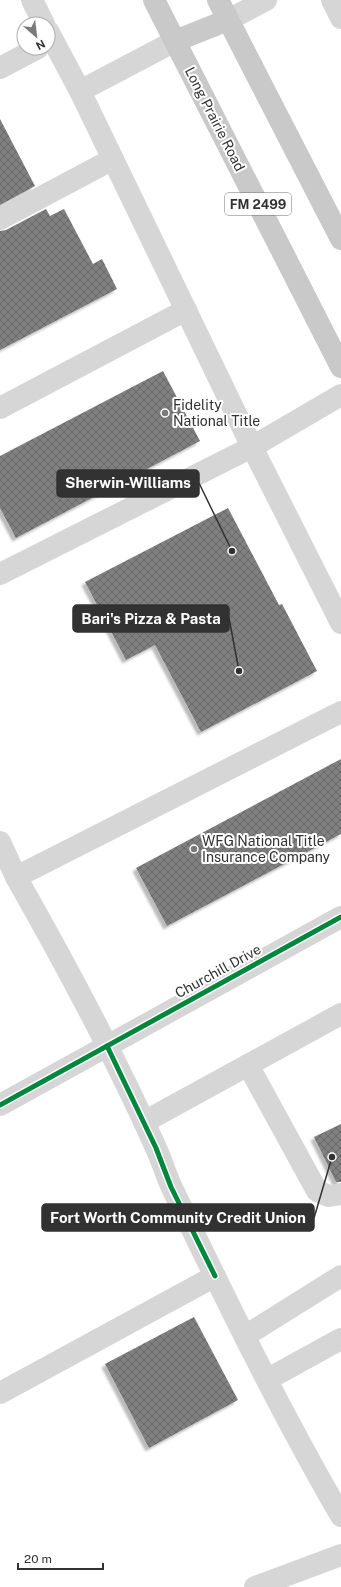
<svg xmlns="http://www.w3.org/2000/svg" width="341" height="1587" font-family="'Public Sans',sans-serif">
  <defs>
    <pattern id="building-cross-hatch" width="8" height="8" patternUnits="userSpaceOnUse"><rect width="8" height="8" fill="#808080"/><path d="M0 0l8 8M0 8l8-8" fill="none" stroke="#696969"/></pattern>
    <filter id="shadow"><feDropShadow dx="-3.5" dy="3.5" stdDeviation="1" flood-color="#0004"/></filter>
  </defs>
  <rect width="100%" height="100%" fill="#fff"/>
  <g fill="url(#building-cross-hatch)" filter="url(#shadow)">
    <polygon points="0,119 35,186 0,205"/>
    <polygon points="46,209 50,216 64,209 93,264 102,259 117,289 0,350 0,231 6,230"/>
    <polygon points="163,371 200,441 16,538 0,508 0,456"/>
    <polygon points="228,508 279,605 282,604 317,671 201,732 155,645 126,660 85,582"/>
    <polygon points="341,759 341,834 167,926 136,868"/>
    <polygon points="341,1124 341,1182 336,1182 314,1137"/>
    <polygon points="194,1317 238,1400 149,1448 105,1364"/>
  </g>
  <g fill="none" stroke-linecap="round" stroke-linejoin="round">
    <g stroke="#d6d6d6" stroke-width="22">
      <polyline points="32,0 44,24"/>
      <polyline points="332,0 341,18"/>
      <polyline points="228,20 266,0"/>
      <polyline points="48,31 80,91 252,447 341,623"/>
      <polyline points="0,68 38,48"/>
      <polyline points="80,91 175,41"/>
      <polyline points="0,219 113,159"/>
      <polyline points="0,408 186,310"/>
      <polyline points="0,574 252,447 341,395"/>
      <path d="M341,712l-325,165c50,88 98,177 139,269 7,14 11,30 18,44 53,110 107,221 168,326"/>
      <polyline points="0,842 16,877"/>
      <polyline points="248,1065 317,1191 329,1196 341,1194"/>
      <polyline points="0,1105 341,917"/>
      <polyline points="144,1122 341,1014"/>
      <polyline points="245,1336 341,1276"/>
      <polyline points="268,1379 341,1339"/>
      <polyline points="0,1393 215,1276"/>
      <polyline points="255,1587 341,1555"/>
    </g>
    <g stroke="#c9c9c9" stroke-width="22">
      <polyline points="154,0 341,367"/>
      <polyline points="218,0 341,239"/>
      <polyline points="175,41 228,20"/>
    </g>
    <defs>
      <g id="cycleway">
        <polyline points="107,1046 156,1148 171,1187 215,1276"/>
        <polyline points="0,1105 341,917"/>
      </g>
    </defs>
    <use href="#cycleway" stroke="#fff" stroke-width="8"/>
    <use href="#cycleway" stroke="#00873e" stroke-width="5"/>
  </g>
  <g fill="#7a7a7a" stroke="#fff" stroke-width="1.5">
    <circle cx="165" cy="413" r="4"/>
    <circle cx="194" cy="849" r="4"/>
  </g>
  <g text-anchor="middle" stroke-width="4" stroke-linejoin="round" paint-order="stroke">
    <rect fill="#fff" stroke="#707070" stroke-width="1" x="225" y="193" width="66" height="22" rx="3"/>
    <g font-size="13" font-weight="bold" fill="#323232">
      <text x="258" y="209">FM 2499</text>
    </g>
    <g font-size="14" fill="#323232" stroke="#fff">
      <text transform="translate(215 119) rotate(63)" y="5">Long Prairie Road</text>
      <text transform="translate(218 971) rotate(-29)" y="5">Churchill Drive</text>
    </g>
    <g font-size="14" fill="#323232" stroke="#fff" text-anchor="start">
      <text x="173" y="410">Fidelity<tspan x="173" dy="16">National Title</tspan></text>
      <text x="202" y="846">WFG National Title<tspan x="202" dy="16">Insurance Company</tspan></text>
    </g>
  </g>
  <path fill="none" stroke="#323232" stroke-width="1.5" d="M232 551L199 483M239 671L229 618M332 1157L314 1218"/>
  <g fill="#323232" stroke="#fff" stroke-width="1.5">
    <circle cx="232" cy="551" r="4"/>
    <circle cx="239" cy="671" r="4"/>
    <circle cx="332" cy="1157" r="4"/>
  </g>
  <g fill="#323232" stroke="#323232" stroke-width="1.5">
    <rect x="57" y="470" width="142" height="27" rx="4"/>
    <rect x="73" y="605" width="156" height="27" rx="4"/>
    <rect x="42" y="1204" width="272" height="27" rx="4"/>
  </g>
  <g font-size="15" text-anchor="middle" font-weight="bold" fill="#fff">
    <text x="128" y="488">Sherwin-Williams</text>
    <text x="151" y="624">Bari's Pizza &amp; Pasta</text>
    <text x="178" y="1223">Fort Worth Community Credit Union</text>
  </g>
  <g transform="translate(36 36) rotate(152)"><circle r="19" fill="#ffffff" stroke="#adadad"/>
  <path d="M0-3L7 15L0 10L-7 15Z" fill="#7a7a7a"/>
  <text y="-6" font-size="11" font-weight="bold" text-anchor="middle" fill="#323232">N</text>
  </g>
  <path d="M18 1563v6h85v-6" fill="none" stroke="#323232" stroke-width="2"/>
  <text x="24" y="1563" font-size="12" fill="#323232" stroke="#ffffff" stroke-width="3" paint-order="stroke">20 m</text>
</svg>
